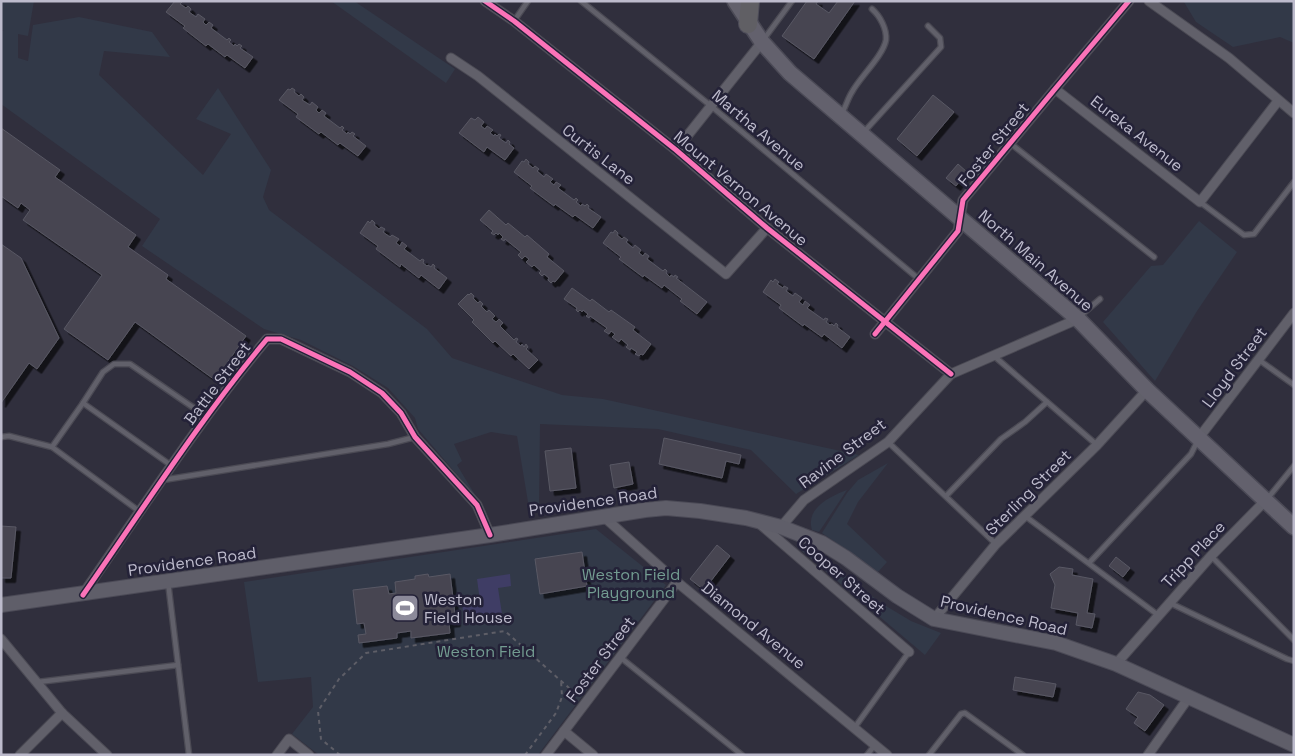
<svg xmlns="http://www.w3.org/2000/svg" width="1295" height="756" font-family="'Space Grotesk',sans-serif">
  <defs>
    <filter id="shadow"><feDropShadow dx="4.5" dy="4.5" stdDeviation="0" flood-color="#0009"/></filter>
  </defs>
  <rect width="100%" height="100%" fill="#302f3d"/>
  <g fill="#323948">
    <polygon points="1,1 34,1 28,36 18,34 18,58 28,61 33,25 79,17 152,32 170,57 104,51 99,75 203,175 231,134 196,119 218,88 271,170 263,197 269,210 427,329 452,358 562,395 603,399 859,455 796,494 751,450 658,429 540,424 539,507 529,508 517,436 491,432 454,444 462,461 457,465 477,498 418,429 415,418 388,388 353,366 301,340 264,329 142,246 160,219 1,104 1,31 4,30 1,30"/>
    <polygon points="331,1 354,1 455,69 446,83"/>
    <polygon points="1294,1 1294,43 1280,37 1233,47 1196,22 1184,2"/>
    <polygon points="1199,221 1237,252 1197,311 1155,381 1103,322 1151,266 1163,265"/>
    <polygon points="888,463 858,502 847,524 887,562 878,572 822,533 847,493 858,480"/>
    <path d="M847,490l-28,42 -7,-2c-7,-22 19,-34 35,-40z"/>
    <polygon points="596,529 666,585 538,755 319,755 292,734 313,707 311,677 258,682 244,582"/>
    <polygon points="796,546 850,579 881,603 911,621 941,633 925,655"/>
  </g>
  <polygon fill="#3f3d65" points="510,574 511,586 498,588 502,614 464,619 462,604 480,601 477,579"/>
  <g fill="#464551" stroke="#595864" filter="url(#shadow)">
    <polygon points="175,1 181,1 182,2 180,4 186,8 188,6 191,9 189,12 196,17 198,14 205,19 203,22 206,25 209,22 213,25 211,28 227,40 229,38 231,40 229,42 234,46 235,44 237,46 239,44 242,46 240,48 253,57 245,68 227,55 225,57 208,44 206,46 183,28 185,26 166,12"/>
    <polygon points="807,1 818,1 816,4 829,13 838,1 855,1 814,59 782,36"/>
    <polygon points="292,88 295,90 294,92 299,96 301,94 304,97 302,100 310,105 312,102 318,107 316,110 319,113 322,110 326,113 324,116 340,128 342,126 344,128 342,130 347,134 348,132 350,134 352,132 355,134 353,136 366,146 358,156 340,143 338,145 321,132 319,134 296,117 298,114 279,100 288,89 290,90"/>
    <polygon points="933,95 954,112 917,156 897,139"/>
    <polygon points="478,117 484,122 481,126 485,129 487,126 493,130 490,133 494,136 495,134 497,136 499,134 501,135 499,138 506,143 508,140 510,142 509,144 514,148 505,160 487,147 484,152 459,133 471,118 475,120"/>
    <polygon points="1,128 60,170 55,177 136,235 128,247 168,275 166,279 246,336 215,380 135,322 108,360 64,329 102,275 23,220 30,210 21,203 18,208 1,196"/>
    <polygon points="526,159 529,162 528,164 533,168 535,166 539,169 537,171 544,177 546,174 553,179 550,182 554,185 556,182 561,185 558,188 574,200 576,198 578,200 576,202 581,206 582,204 585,206 587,204 589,206 588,208 601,217 593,228 575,215 573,217 555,204 554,206 530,188 532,186 514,172 522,161 524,162"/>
    <polygon points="958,164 967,172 956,186 946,178"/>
    <polygon points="489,210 506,225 508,223 525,237 527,235 549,254 547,257 564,271 555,282 553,281 551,283 548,280 549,278 544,274 542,276 539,273 541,271 534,265 532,267 526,262 529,259 525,256 522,259 518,255 521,252 505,239 504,241 501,239 503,237 499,233 498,235 496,233 494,235 491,233 493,231 480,220"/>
    <polygon points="372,220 375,223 374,225 379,229 381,227 385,229 383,232 390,237 392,235 399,239 396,243 400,246 402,242 407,246 404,249 420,261 422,259 424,260 423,263 427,266 428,265 431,267 433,264 435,266 434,268 447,278 439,289 421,275 419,278 401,264 400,267 376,249 378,246 360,233 368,221 370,223"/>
    <polygon points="615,230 618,233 617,235 622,239 624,237 628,240 626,242 633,248 635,245 641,250 639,253 643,256 645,253 649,256 647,259 663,271 665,269 667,271 666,273 670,277 671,275 674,277 675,275 678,277 676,278 707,302 697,314 680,301 682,299 664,285 662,288 644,275 643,277 619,259 621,257 603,243 611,232 613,233"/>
    <polygon points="1,244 21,258 59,338 37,369 29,363 1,403"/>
    <polygon points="775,279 779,282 777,284 783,288 784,286 788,288 786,291 793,296 795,293 802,298 799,302 803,305 805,301 810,305 807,308 824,320 825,318 828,319 826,322 830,325 832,324 834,326 836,323 838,325 837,327 850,337 842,348 824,334 822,337 804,324 803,326 779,308 781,305 763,292 771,280 773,282"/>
    <polygon points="572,288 590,301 592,299 609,312 611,310 635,327 633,330 651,344 643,355 641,354 639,356 635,354 637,352 631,348 630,350 626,347 628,345 621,339 619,342 612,337 615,334 611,331 609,334 604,331 607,328 590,316 589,318 586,316 588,314 583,310 582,312 580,310 578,312 576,310 577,308 564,299"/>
    <polygon points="471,293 474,296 473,298 478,303 480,301 483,304 481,306 487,312 489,310 495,316 492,319 496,322 499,319 503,323 500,326 514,340 516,338 518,339 516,342 521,346 522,344 524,347 526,344 528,347 526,349 538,360 529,369 513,354 511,356 495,341 493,343 472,322 474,320 458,304 468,294 469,295"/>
    <polygon points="664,438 741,455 739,464 726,461 722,478 659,464"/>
    <polygon points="571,448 576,488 550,491 545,451"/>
    <polygon points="629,462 633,484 614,488 610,465"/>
    <polygon points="1,526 16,527 11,578 1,578"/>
    <polygon points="717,545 730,556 704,590 690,579"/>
    <polygon points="582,552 587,586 540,594 535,559"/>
    <polygon points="1116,557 1130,568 1123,577 1109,566"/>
    <polygon points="1059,567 1073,569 1072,575 1093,579 1087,613 1095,614 1092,628 1076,625 1078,613 1051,608 1055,585 1050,574"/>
    <polygon points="428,574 429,577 450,574 456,622 449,623 450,633 411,638 411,631 397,633 397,638 359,643 358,635 366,634 364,623 357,624 353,590 387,586 389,594 396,593 395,582 415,579 415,576"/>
    <polygon points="1015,677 1056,684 1053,697 1013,690"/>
    <polygon points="1138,692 1150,695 1164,705 1145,731 1134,723 1138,717 1126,709"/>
  </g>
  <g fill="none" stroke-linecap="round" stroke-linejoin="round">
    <defs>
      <g id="lane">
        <polyline points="581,1 711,106 920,280"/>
        <polyline points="514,21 528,1"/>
        <polyline points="764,39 792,1"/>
        <path d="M842,113c4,-7 6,-15 10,-21 8,-15 31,-36 34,-52 1,-11 -6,-24 -14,-31"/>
        <polyline points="863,133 941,47 940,38 928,26"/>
        <polyline points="1010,143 1154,257"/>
        <polyline points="1200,202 1244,235 1254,234 1294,182"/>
        <polyline points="1080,316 1100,299"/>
        <polyline points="994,356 1097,445"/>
        <polyline points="1259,360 1294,385"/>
        <polyline points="1,437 9,436 52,447 139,511"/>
        <polyline points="888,442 996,544"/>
        <polyline points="52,447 83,403"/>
        <polyline points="172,466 83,403 103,372 114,364 130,364 207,417"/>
        <polyline points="163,480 388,444 415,437"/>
        <polyline points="946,496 1001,439 1025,422 1047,402"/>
        <polyline points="1268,498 1294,466"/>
        <polyline points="1025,516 1158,615"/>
        <polyline points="1211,556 1294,640"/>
        <polyline points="1089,563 1191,454 1198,440"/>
        <polyline points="168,582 189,755"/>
        <polyline points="1170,603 1287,659 1294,661"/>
        <polyline points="620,657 742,755"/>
        <polyline points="38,682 178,665"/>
        <polyline points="855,727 909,652"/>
        <polyline points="867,755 875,745"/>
        <polyline points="929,755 961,714 965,713 1023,755"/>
      </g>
      <g id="street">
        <polyline points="485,1 514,21 676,150 767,228 951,374"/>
        <polyline points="1149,1 1229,58 1294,113"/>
        <polyline points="451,58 478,76 726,274 767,228"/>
        <polyline points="1055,89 1200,202 1278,101"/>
        <polyline points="676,150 762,42"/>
        <polyline points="875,334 958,231 963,200 1055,89 1129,1"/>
        <polyline points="1198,439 1294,313"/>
        <polyline points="604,517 677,582 887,755"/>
        <polyline points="760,524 909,652"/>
        <polyline points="781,527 804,500 888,442 951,374 1078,319"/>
        <path d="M83,594c60,-86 117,-175 184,-255h14l69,33 32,21 19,20 14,24 62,68 13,30"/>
        <polyline points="934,619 996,544 1097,445 1147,390"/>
        <polyline points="1,639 62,713 107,755"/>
        <polyline points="1116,664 1211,556 1265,501"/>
        <polyline points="564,731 593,755"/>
        <polyline points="20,755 62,713"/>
        <polyline points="277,755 289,739 309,755"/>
        <polyline points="546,755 677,582"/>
        <polyline points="1148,755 1189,697"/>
      </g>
      <polyline id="secondary" points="1,605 490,535 645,510 666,508 700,511 746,518 781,527 822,543 846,558 897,596 934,619 1056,643 1116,664 1294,745"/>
      <polyline id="primary" points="735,1 762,42 790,73 1078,319 1147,390 1294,527"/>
      <polyline id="highway" points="748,24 750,1"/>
    </defs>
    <use href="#lane" stroke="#4b4a54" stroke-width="7"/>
    <use href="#street" stroke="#4b4a54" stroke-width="11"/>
    <use href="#secondary" stroke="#4b4a56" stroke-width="16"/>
    <use href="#primary" stroke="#4b4a56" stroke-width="18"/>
    <use href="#highway" stroke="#4d4c59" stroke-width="20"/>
    <g stroke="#5e5e67" stroke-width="2" stroke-dasharray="4 4" stroke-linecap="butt">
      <polyline points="340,755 321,739 318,711 339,679 366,653 505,631 578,696"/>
      <polyline points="525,755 556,713 562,697 561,680"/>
    </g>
    <use href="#lane" stroke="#61606a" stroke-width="4.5"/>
    <use href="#street" stroke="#61606a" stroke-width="9"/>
    <use href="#secondary" stroke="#5f5e69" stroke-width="14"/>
    <use href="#primary" stroke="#63616d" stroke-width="15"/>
    <use href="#highway" stroke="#605f64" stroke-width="18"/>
    <defs>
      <g id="cycleway">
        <polyline points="485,1 514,21 676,150 767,228 951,374"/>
        <polyline points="875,334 958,231 963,200 1055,89 1129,1"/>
        <path d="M83,595c60,-86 117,-176 184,-256h14l69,33 32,21 19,20 14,24 62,68 13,30"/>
      </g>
    </defs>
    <use href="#cycleway" stroke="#242238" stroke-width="8"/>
    <use href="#cycleway" stroke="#fb73b8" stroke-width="5"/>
  </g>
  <defs>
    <symbol id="stadium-square" viewBox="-11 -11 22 22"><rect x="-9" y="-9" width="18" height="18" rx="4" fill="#8c8a9a" stroke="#242238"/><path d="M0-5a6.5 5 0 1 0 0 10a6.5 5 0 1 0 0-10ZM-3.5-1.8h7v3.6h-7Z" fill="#fff"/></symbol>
  </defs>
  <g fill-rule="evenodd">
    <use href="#stadium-square" x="389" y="592" width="32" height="32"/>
  </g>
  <g text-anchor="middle" stroke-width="5" stroke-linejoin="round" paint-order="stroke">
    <g font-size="16" fill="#bdbbcc" stroke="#242238">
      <text transform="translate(759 130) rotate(40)" y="6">Martha Avenue</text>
      <text transform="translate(1137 133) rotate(38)" y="6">Eureka Avenue</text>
      <text transform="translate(993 144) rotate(-51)" y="6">Foster Street</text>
      <text transform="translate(599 154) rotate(38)" y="6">Curtis Lane</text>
      <text transform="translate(741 188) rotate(40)" y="6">Mount Vernon Avenue</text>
      <text transform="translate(1036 260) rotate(41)" y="6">North Main Avenue</text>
      <text transform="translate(1234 367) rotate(-53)" y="6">Lloyd Street</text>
      <text transform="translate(217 383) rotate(-53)" y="6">Battle Street</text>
      <text transform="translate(842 453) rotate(-37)" y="6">Ravine Street</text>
      <text transform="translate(1028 492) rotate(-45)" y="6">Sterling Street</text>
      <text transform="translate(593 501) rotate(-8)" y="6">Providence Road</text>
      <text transform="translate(1193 554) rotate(-47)" y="6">Tripp Place</text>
      <text transform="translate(192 561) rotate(-8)" y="6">Providence Road</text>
      <text transform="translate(842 575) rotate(41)" y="6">Cooper Street</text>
      <text transform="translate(1004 615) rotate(13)" y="6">Providence Road</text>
      <text transform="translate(754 625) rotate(39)" y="6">Diamond Avenue</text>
      <text transform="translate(600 659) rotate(-53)" y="6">Foster Street</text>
    </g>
    <g font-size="16" fill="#739c91" stroke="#242238">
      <text x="631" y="580">Weston Field<tspan x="631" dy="18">Playground</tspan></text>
      <text x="486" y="657">Weston Field</text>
    </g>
    <g font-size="16" fill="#bdbbcc" stroke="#242238" text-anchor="start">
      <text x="424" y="605">Weston<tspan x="424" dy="18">Field House</tspan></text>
    </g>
  </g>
  <rect width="1295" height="756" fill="none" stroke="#bdbbcc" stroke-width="5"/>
</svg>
